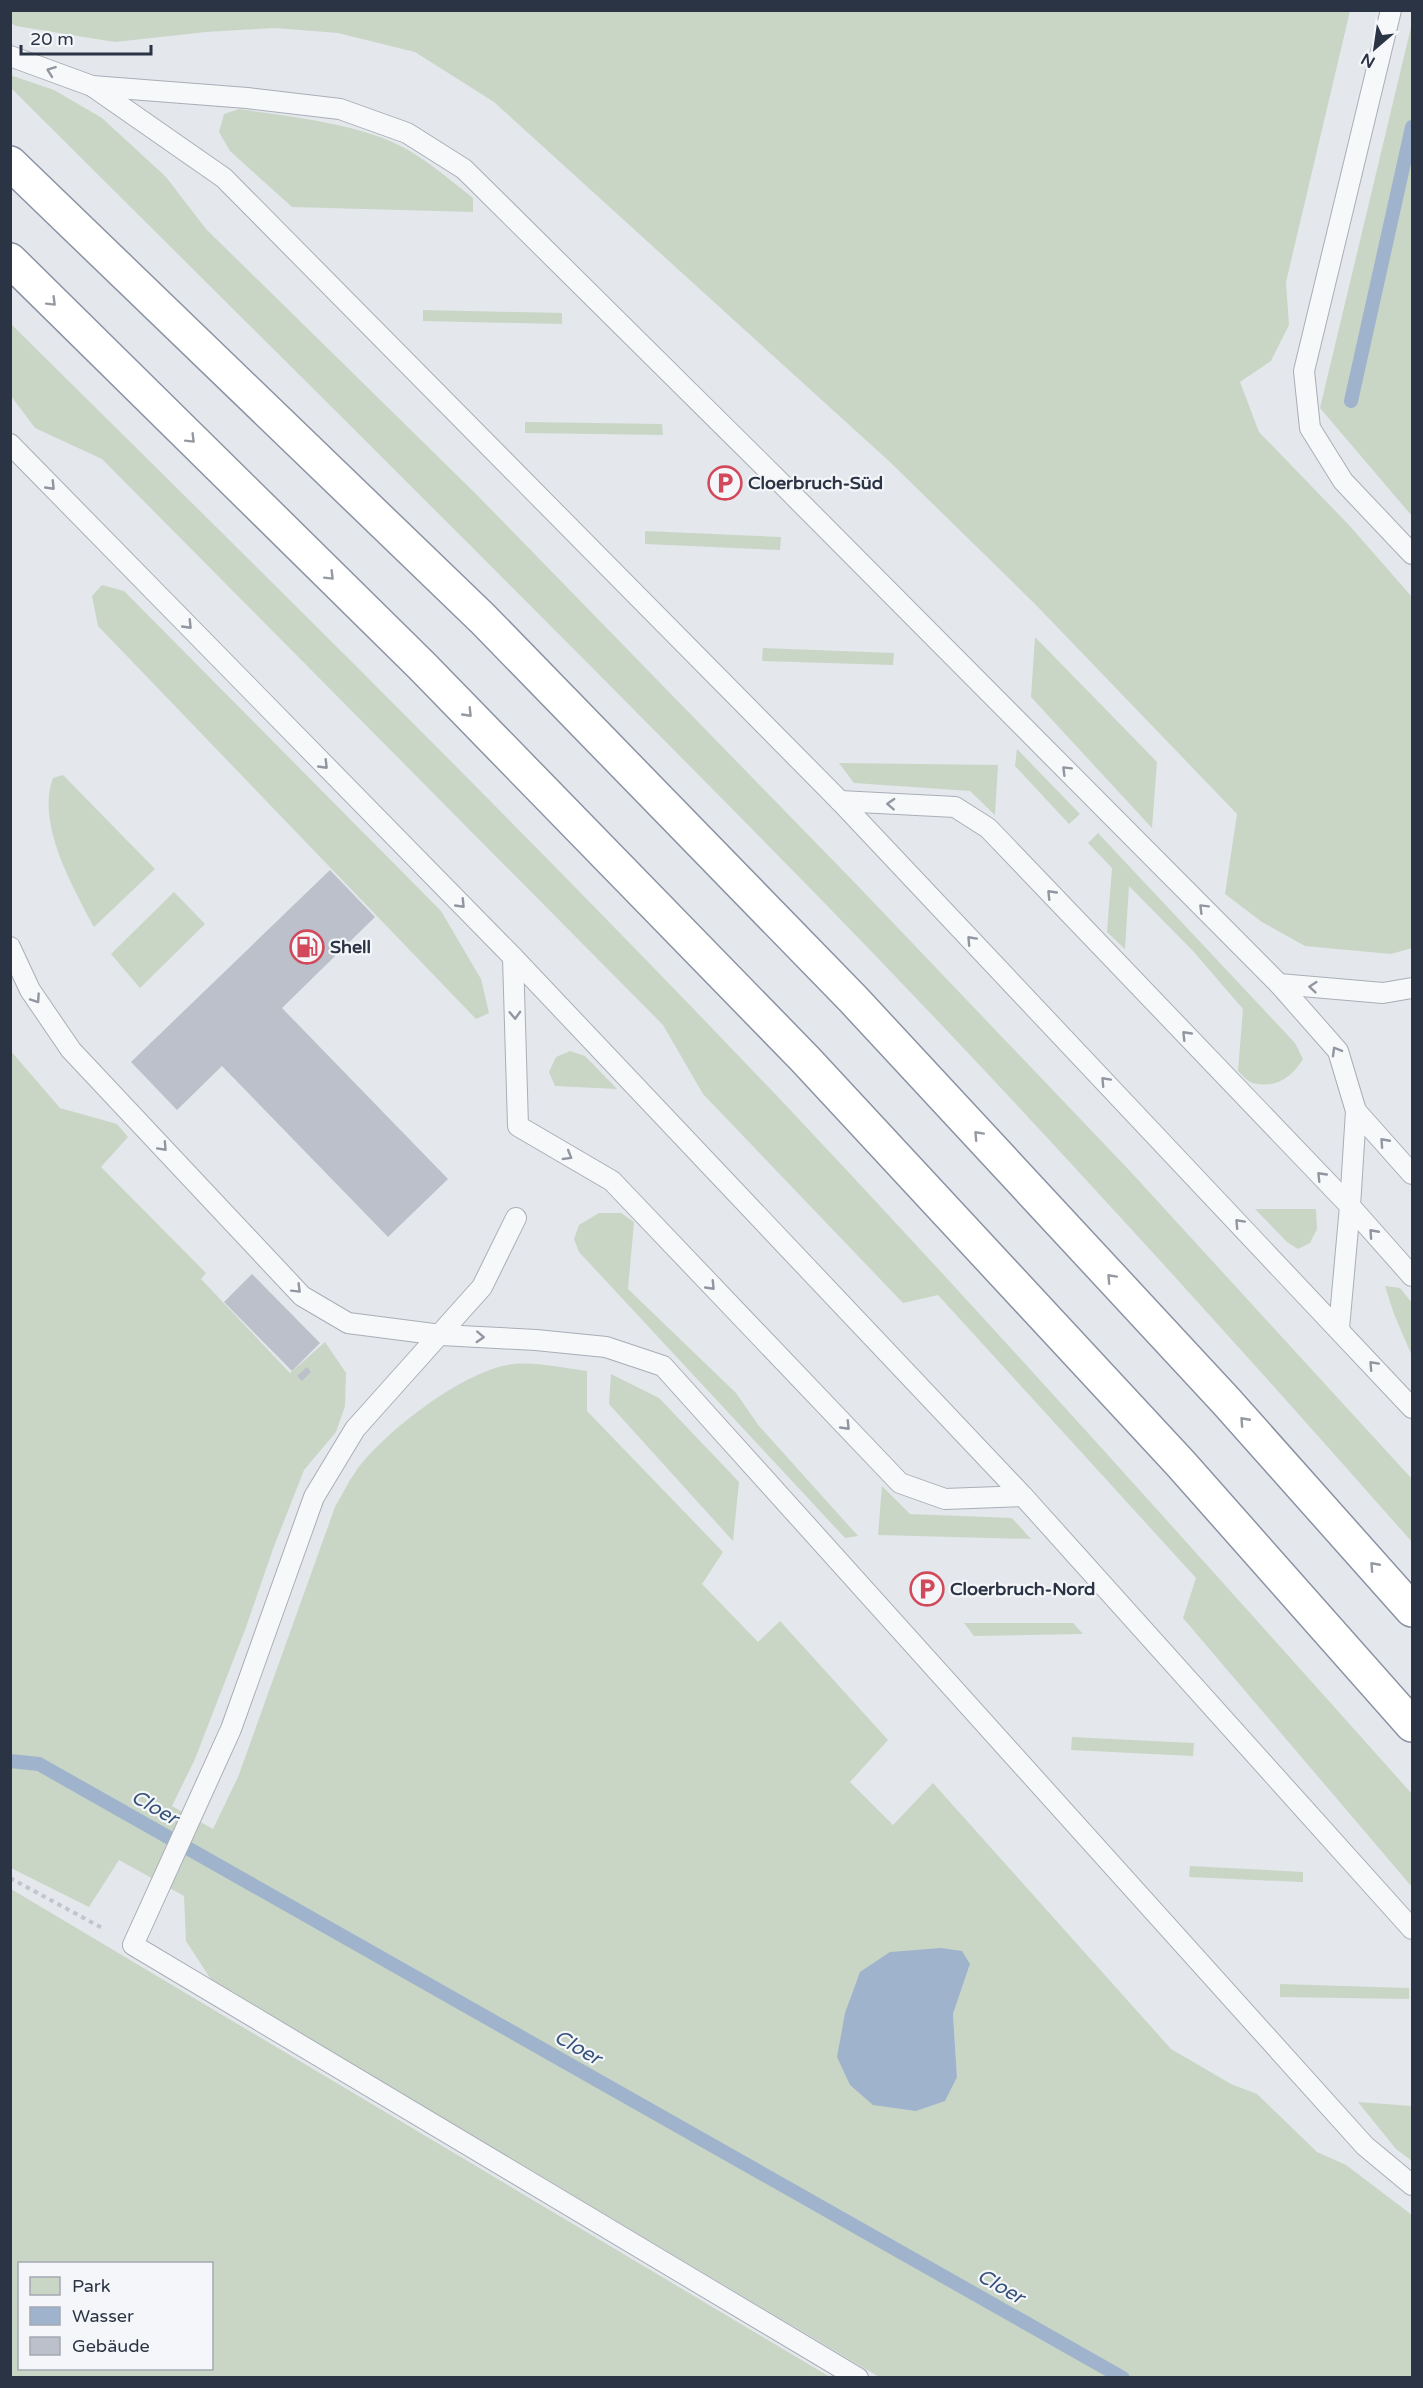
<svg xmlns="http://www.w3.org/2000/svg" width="1423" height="2388" font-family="'Varela Round',sans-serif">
  <rect width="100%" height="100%" fill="#e4e7ec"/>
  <g fill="#c9d6c5" fill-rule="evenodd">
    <polygon points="11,10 1350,11 1286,282 1289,325 1271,361 1240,382 1259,432 1348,524 1412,597 1412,948 1391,954 1305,946 1262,922 1225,894 1237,814 1034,603 890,462 494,102 415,52 338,33 275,28 206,32 115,42 16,26 11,23"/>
    <polygon points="1412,23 1412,516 1320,408"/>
    <path d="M10,75l44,15 48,28 64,59 40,52 271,266 379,389 273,286 283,309v63c-197,-223 -397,-444 -605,-657 -263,-268 -530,-532 -796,-797z"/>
    <path d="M239,109c47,7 96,12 141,28 35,12 65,39 93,61v14l-181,-5 -62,-56 -11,-19 5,-18z"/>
    <polygon points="423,310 562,313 562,324 423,321"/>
    <path d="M11,324c264,261 528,521 783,790 210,223 414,452 618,680v93l-229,-269 13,-40 -258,-283 -35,8 -200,-209 -40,-69 -561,-566 -67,-31 -24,-32z"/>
    <polygon points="525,422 662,424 663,435 525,433"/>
    <polygon points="645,531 781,537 780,550 645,544"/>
    <polygon points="102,585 124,591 441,911 481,979 489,1013 476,1019 98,626 92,596"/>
    <polygon points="1035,637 1157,762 1152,828 1031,697"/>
    <polygon points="763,648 894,653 893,665 762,661"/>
    <polygon points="1017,749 1080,814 1069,824 1015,766"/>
    <polygon points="839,763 998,765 995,815 970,791 854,783"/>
    <path d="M63,775l92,94 -61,58c-21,-40 -58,-103 -41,-149z"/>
    <path d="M1098,833l197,210 8,16c-11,18 -27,30 -50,24 -5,-1 -11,-8 -15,-12l5,-62 -50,-58 -64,-65 -4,63 -18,-17 5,-64 -24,-25z"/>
    <polygon points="174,892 205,924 140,988 111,954"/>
    <path d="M10,1050l50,58 57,16 11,13 -27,30 105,106 -5,6 89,94 35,-31 21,31 -1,33 -9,26 -32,38 -31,79 -28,81 -50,129 -23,47 41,23 25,-52 97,-270c7,-12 13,-25 21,-36 28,-39 109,-102 158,-107 23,-2 50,4 73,7v40l136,141 -21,32 56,58 22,-21 108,119 -38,42 43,43 40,-42 238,266 60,35 26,10 60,58 29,13 66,50v162h-533l-667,-396 -26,-40 -2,-45 -65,-36 -30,47 -78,-39zM970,1964l-17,50 4,63 -84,28z"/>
    <polygon points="570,1051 585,1056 617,1089 555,1086 549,1072 556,1057"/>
    <polygon points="1255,1209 1316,1209 1317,1229 1310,1243 1298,1249 1287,1242"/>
    <polygon points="599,1213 621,1213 634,1222 628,1289 736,1393 759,1426 858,1536 845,1538 579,1252 574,1239 579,1225"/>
    <polygon points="1385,1286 1400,1288 1412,1303 1412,1356 1394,1314"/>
    <polygon points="611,1374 659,1398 739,1482 733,1541 609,1404"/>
    <polygon points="882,1486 910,1514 1012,1518 1031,1539 878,1535"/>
    <polygon points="964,1623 1073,1623 1083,1634 974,1636"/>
    <polygon points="1072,1737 1194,1743 1193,1756 1071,1750"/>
    <polygon points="1190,1866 1303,1872 1303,1882 1189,1877"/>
    <path d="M11,1889l819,488h-819zM20,2264h192v104h-192z"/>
    <polygon points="1280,1984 1409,1988 1409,1999 1280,1997"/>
    <polygon points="1358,2102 1412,2106 1412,2161 1396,2149"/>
  </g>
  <polygon fill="#9fb4cc" points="941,1948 962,1951 970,1964 953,2014 957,2077 945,2101 916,2111 873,2105 850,2085 837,2057 845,2013 860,1972 890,1952"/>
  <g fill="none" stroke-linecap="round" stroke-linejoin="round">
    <g stroke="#9fb4cc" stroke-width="14">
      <polyline points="1351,401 1412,127"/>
      <polyline points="10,1761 39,1764 1123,2378"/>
    </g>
  </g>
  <g fill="#bbc0ca">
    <polygon points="330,870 375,917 282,1008 448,1179 388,1237 222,1066 177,1110 131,1062"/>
    <polygon points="252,1274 320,1343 292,1371 224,1302"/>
    <polygon points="307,1367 311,1372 302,1381 297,1376"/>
  </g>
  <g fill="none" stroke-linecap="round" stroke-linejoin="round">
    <defs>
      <g id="lane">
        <polyline points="1391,10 1304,371 1310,428 1343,481 1412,554"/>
        <polyline points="10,56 92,86 224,178 840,801 1412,1408"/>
        <polyline points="92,86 247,98 340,109 407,133 464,169 781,483 1279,984 1338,1051 1356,1111 1350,1206 1412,1276"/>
        <polyline points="10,444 513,957 1023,1496 1412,1929"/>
        <polyline points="840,801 955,807 988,828 1350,1206 1339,1328"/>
        <polyline points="10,947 30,990 71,1050 302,1296 348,1323 441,1335 536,1340 606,1347 663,1366 1365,2146 1412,2185"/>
        <polyline points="513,957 518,1126 612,1181 900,1483 945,1499 1023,1496"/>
        <polyline points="1279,984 1383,993 1412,988"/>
        <polyline points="1356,1111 1412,1174"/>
        <polyline points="516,1218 482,1287 355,1429 314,1497 231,1729 133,1945 858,2378"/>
      </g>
      <g id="highway">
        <polyline points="10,163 483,619 853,999 1226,1401 1412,1610"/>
        <polyline points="10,260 422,666 805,1059 1181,1464 1412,1725"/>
      </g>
    </defs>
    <use href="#lane" stroke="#a9aeb7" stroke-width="22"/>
    <use href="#highway" stroke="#8b94a3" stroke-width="36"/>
    <polyline stroke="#c2c5cb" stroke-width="4" stroke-dasharray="4.5 4.5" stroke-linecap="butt" points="10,1878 104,1929"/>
    <use href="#lane" stroke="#f7f8fa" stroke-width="20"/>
    <use href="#highway" stroke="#fff" stroke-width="33"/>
  </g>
  <defs><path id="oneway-chevron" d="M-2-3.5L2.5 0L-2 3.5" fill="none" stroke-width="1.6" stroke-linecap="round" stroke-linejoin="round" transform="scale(1.5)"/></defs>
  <g stroke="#9196a0">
    <use href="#oneway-chevron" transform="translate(51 71) rotate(-160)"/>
    <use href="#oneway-chevron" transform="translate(51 486) rotate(46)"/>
    <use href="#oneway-chevron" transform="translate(188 625) rotate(46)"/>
    <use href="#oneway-chevron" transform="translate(324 765) rotate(46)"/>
    <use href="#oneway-chevron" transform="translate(1066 770) rotate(-135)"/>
    <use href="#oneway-chevron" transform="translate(891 804) rotate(-177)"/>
    <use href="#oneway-chevron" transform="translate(1051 894) rotate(-134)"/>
    <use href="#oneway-chevron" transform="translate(461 904) rotate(46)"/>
    <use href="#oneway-chevron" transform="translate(1203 908) rotate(-135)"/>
    <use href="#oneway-chevron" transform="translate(971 940) rotate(-133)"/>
    <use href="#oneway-chevron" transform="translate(1313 987) rotate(-175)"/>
    <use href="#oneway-chevron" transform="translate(36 999) rotate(56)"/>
    <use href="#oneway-chevron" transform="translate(515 1015) rotate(88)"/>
    <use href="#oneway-chevron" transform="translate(1186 1035) rotate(-134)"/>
    <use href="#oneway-chevron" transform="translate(1336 1051) rotate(-120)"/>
    <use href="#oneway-chevron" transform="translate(1105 1081) rotate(-133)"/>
    <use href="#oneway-chevron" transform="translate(1384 1142) rotate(-132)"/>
    <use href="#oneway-chevron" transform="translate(163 1147) rotate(47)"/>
    <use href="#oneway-chevron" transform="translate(568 1156) rotate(31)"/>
    <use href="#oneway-chevron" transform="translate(1321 1176) rotate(-134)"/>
    <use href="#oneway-chevron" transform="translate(1239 1223) rotate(-133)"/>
    <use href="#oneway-chevron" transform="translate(1373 1233) rotate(-132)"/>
    <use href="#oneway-chevron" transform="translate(711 1286) rotate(46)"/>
    <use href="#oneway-chevron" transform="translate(297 1289) rotate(45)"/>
    <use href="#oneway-chevron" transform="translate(480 1337) rotate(3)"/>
    <use href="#oneway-chevron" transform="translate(1373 1365) rotate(-133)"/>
    <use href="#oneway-chevron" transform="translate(846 1426) rotate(46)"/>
  </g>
  <g stroke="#959aa2">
    <use href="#oneway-chevron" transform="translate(52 302) rotate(45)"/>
    <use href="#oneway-chevron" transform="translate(191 439) rotate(45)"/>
    <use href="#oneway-chevron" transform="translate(330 576) rotate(45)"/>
    <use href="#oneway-chevron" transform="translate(468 713) rotate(46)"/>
    <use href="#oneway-chevron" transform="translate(978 1135) rotate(-133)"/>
    <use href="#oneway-chevron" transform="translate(1111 1278) rotate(-133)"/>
    <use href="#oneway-chevron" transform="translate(1244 1421) rotate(-132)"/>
    <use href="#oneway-chevron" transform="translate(1374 1566) rotate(-132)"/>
  </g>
  <defs>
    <symbol id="parking-ring" viewBox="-11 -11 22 22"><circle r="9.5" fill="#f4f6f9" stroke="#d1495b" stroke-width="1.5"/><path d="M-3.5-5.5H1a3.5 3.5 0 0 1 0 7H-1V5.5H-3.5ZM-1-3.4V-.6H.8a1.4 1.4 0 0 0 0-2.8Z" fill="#d1495b"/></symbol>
    <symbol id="fuel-ring" viewBox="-11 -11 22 22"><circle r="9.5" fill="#f4f6f9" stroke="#d1495b" stroke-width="1.5"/><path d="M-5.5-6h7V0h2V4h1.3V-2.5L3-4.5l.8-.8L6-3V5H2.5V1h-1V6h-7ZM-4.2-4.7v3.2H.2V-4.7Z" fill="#d1495b"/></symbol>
  </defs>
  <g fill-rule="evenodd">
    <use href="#parking-ring" x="706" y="464" width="38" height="38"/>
    <use href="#fuel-ring" x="288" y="928" width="38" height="38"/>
    <use href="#parking-ring" x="908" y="1570" width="38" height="38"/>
  </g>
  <g text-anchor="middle" stroke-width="4.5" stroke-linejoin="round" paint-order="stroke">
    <g font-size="18" font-weight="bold" fill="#2b3445" stroke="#f4f6f9" text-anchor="start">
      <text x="748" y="489">Cloerbruch-Süd</text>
      <text x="330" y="953">Shell</text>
      <text x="950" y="1595">Cloerbruch-Nord</text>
    </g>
    <g font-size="20" font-style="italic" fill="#34527a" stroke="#f4f6f9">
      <text transform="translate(155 1807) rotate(30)" y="7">Cloer</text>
      <text transform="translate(578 2047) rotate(30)" y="7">Cloer</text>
      <text transform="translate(1001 2286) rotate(30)" y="7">Cloer</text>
    </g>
  </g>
  <rect width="1423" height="2388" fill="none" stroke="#2b3445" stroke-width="24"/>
  <rect x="18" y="2262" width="195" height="108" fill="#f4f6f9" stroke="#a4a8b1" stroke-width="1.5"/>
  <rect x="30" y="2277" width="30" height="18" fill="#c9d6c5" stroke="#a4a8b1" stroke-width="1.5"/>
  <text x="72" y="2292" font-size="18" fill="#2b3445">Park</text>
  <rect x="30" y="2307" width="30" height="18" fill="#9fb4cc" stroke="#a4a8b1" stroke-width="1.5"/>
  <text x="72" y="2322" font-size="18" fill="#2b3445">Wasser</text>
  <rect x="30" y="2337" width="30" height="18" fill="#bbc0ca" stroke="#a4a8b1" stroke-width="1.5"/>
  <text x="72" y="2352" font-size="18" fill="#2b3445">Gebäude</text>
  <g transform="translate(1375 48) rotate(209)" stroke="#f4f6f9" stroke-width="4.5" paint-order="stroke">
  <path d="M0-4.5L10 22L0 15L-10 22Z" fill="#2b3445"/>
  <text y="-9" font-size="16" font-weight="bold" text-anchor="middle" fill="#2b3445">N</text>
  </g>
  <path d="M21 45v9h130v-9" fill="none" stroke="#2b3445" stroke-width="3"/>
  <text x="30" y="45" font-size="18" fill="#2b3445" stroke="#f4f6f9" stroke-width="4.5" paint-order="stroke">20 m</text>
</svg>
